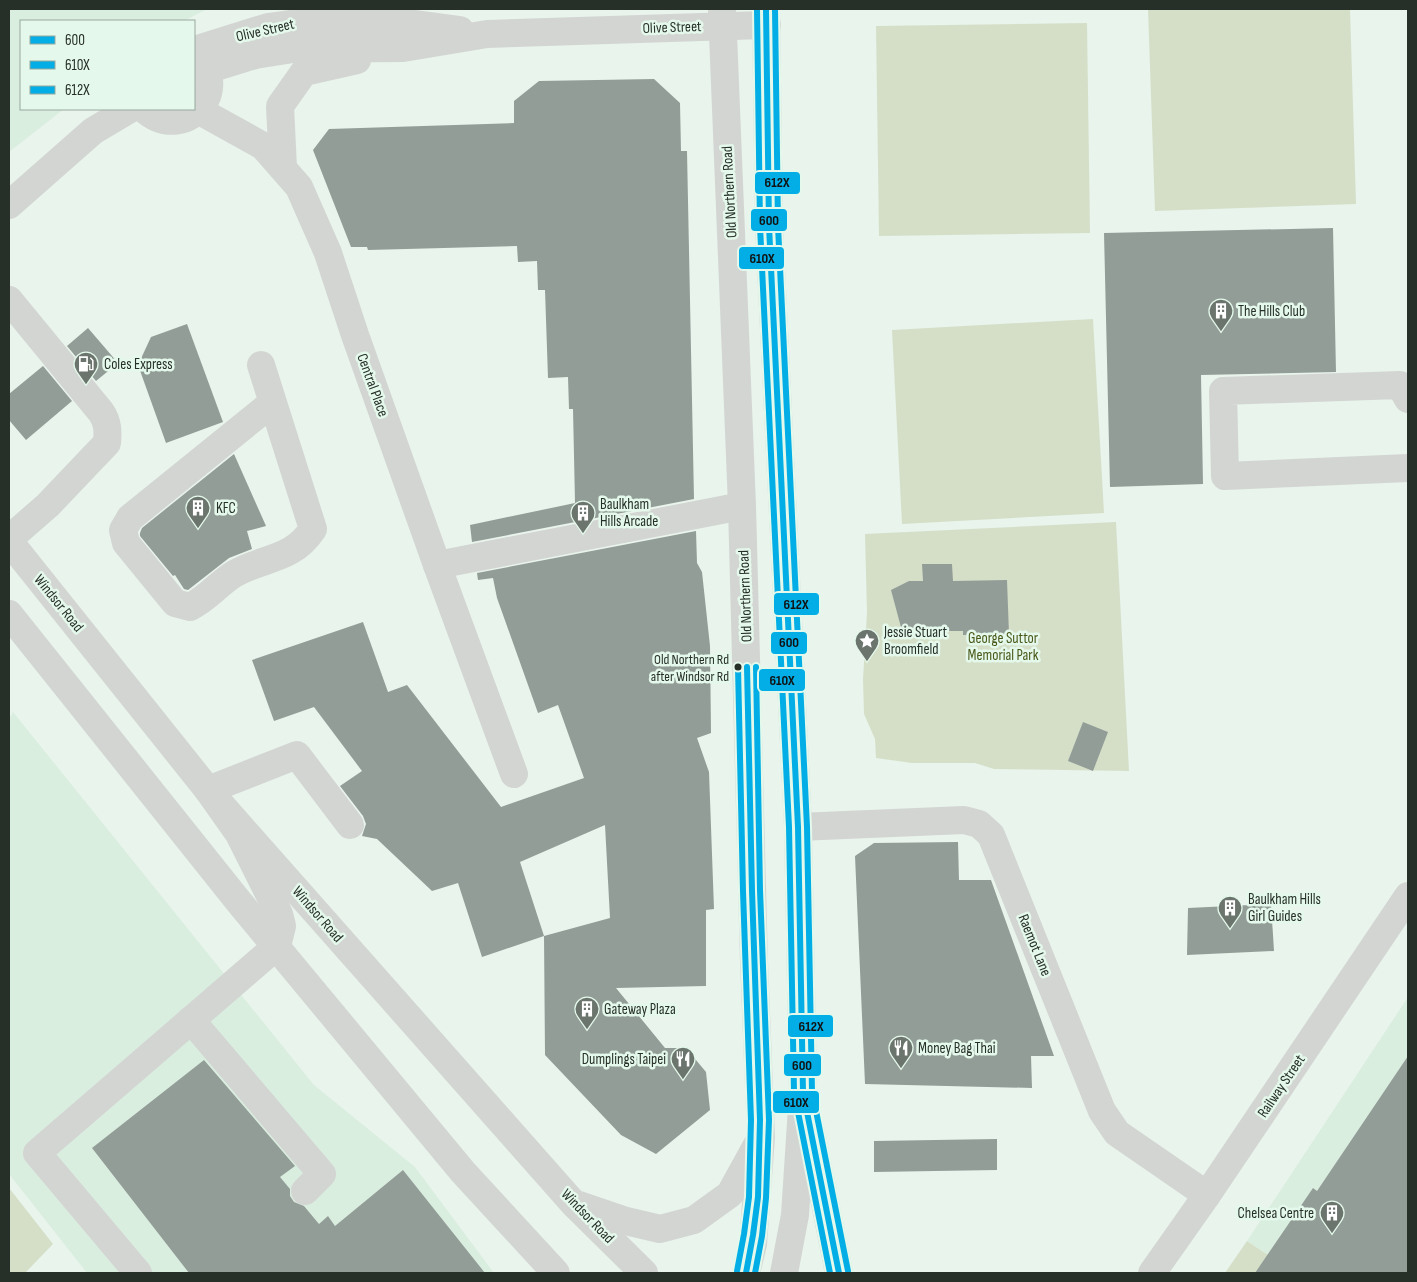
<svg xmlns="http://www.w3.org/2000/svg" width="1417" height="1282" font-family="'Sofia Sans Condensed',sans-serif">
  <rect width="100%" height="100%" fill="#e9f4ec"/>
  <g fill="#daeee0">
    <polygon points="9,9 207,9 184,21 21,21 21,109 64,109 9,152"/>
    <polygon points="13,712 314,1085 415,1167 494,1273 87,1273 9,1174 9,719"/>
    <polygon points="1408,997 1408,1273 1295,1273 1247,1241"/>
  </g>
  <g fill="#d5dfc8">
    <polygon points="1148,9 1350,9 1356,204 1155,211"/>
    <polygon points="1087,23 1090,233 879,236 876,26"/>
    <polygon points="1093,319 1104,513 902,524 892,330"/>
    <polygon points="1116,522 1129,771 994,769 975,763 912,763 876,758 875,739 864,714 863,679 867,612 865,534"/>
    <polygon points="9,1188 53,1244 25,1273 9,1273"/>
    <polygon points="1247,1241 1295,1273 1225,1273"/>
  </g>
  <g fill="#939d98" fill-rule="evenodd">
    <polygon points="654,79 680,103 681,151 687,151 694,499 472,542 470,525 575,503 573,409 569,409 568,377 548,378 545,290 538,290 537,261 518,262 517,246 368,250 367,247 351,247 313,150 329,129 514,123 514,101 539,81"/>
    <polygon points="1333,228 1336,372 1201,375 1203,484 1110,487 1104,233"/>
    <polygon points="187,324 223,422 166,443 138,365 151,337"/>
    <polygon points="88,328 118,363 96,381 67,346"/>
    <polygon points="43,366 72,401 26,440 9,420 9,394"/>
    <polygon points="234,454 266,526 247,531 252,549 229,558 188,590 184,589 175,575 173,576 140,536 140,533 142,528"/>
    <path d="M696,531l1,32 5,9 8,74 1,87 -14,5 12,34 5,137 -8,1v76l-90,2 49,60h21l20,24 4,38 -54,44 -35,-19 -76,-80 -1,-119 -62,21 -24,-74 -26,8 -55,-52 -15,-3 4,-12 -3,-8 -23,-30 22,-15 -48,-64 -40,14 -22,-61 111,-38 25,70 19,-7 94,122 83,-29 -26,-73 -20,8 -41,-115 -4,-20 -15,2 -1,-7zM605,825l5,93 -66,18 -24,-74z"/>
    <polygon points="922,564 952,564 953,581 1007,580 1009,634 963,635 963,631 902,631 891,590 909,581 923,581"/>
    <polygon points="1083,722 1108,732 1093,771 1068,761"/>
    <polygon points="958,842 959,880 991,880 1054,1056 1031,1056 1032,1088 865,1084 855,856 874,843"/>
    <polygon points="1271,904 1274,951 1187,955 1188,908"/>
    <polygon points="1408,1056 1408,1273 1255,1273 1313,1188 1317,1191"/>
    <polygon points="204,1060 295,1166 280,1177 290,1189 290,1196 294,1202 304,1206 319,1224 328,1216 335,1226 403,1170 485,1273 189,1273 92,1148"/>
    <polygon points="997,1139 997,1170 874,1172 874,1141"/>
  </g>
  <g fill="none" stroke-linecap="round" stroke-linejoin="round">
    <g stroke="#d3d5d3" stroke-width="28">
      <polyline points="194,50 268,27 311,21 401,22 460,30"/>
      <polyline points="206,70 255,55 293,49 403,48 487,34 767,25"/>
      <path d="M144,109c41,37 90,-22 51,-52"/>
      <polyline points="198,110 263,146 299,187 328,253 355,335 437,565 514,774"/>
      <polyline points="283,168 280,106 304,72 357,60"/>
      <polyline points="9,205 93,131 130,109"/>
      <path d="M9,300l92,112c7,10 7,19 6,31l-59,62 -39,34"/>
      <path d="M261,365l52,164c-21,32 -50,28 -79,45 -16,10 -27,25 -44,33l-15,-4 -49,-60 -3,-13 7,-12 142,-115"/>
      <polyline points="1408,399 1400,385 1223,391 1225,476 1408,468"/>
      <polyline points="437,565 742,506"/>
      <polyline points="798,827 964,820 979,824 991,835 1102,1111 1117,1133 1207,1195"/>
      <polyline points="191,1020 322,1174 305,1191"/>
      <polyline points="138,1273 37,1153 277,946 282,926 279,914 239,834 208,790 297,755 350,825"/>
      <polyline points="1152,1273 1207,1195 1408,896"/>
    </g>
    <g stroke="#d3d5d3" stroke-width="28">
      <polyline points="722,9 742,506 754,962 761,1137 753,1244 746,1273"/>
      <polyline points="766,9 769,226 798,827 803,1092 795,1215 784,1273"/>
      <polyline points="9,541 208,790 574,1204 644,1273"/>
      <polyline points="9,614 239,902 463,1172 556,1273"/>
      <polyline points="810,1128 839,1273"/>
      <polyline points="579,1205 626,1221 660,1229 694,1220 730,1194 757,1145"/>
    </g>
    <defs>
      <g id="bus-1">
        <polyline points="766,9 769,226 798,827 803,1092 839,1273"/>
        <polyline points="746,1273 753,1235 758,1197 760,1120 752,891 747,667"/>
      </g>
      <g id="bus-2">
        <polyline points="757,9 760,226 789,827 794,1092 830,1273"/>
        <polyline points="755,1273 762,1236 766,1198 769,1120 760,890 756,667"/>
      </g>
      <g id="bus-3">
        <polyline points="775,9 778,226 807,827 812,1091 848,1271"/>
        <polyline points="737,1271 744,1234 749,1197 751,1120 743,891 738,667"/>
      </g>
    </defs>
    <use href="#bus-1" stroke="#e4f9eb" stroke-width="10"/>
    <use href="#bus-2" stroke="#e4f9eb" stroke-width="10"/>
    <use href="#bus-3" stroke="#e4f9eb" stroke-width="10"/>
    <use href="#bus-1" stroke="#02aee5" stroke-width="6"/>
    <use href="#bus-2" stroke="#02aee5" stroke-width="6"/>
    <use href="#bus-3" stroke="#02aee5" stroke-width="6"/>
  </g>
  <defs>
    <symbol id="building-pin" viewBox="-11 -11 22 30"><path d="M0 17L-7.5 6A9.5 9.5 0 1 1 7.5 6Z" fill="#6b746d" stroke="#e4f9eb"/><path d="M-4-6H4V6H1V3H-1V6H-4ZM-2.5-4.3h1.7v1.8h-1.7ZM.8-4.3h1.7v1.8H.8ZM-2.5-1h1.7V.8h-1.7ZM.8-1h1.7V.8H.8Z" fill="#fff"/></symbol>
    <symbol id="fuel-pin" viewBox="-11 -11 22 30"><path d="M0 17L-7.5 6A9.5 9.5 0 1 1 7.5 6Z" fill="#6b746d" stroke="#e4f9eb"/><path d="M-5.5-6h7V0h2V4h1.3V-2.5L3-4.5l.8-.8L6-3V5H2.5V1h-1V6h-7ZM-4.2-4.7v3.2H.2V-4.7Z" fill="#fff"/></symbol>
    <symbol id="sight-pin" viewBox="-11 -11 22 30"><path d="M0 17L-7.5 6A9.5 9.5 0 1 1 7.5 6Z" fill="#6b746d" stroke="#e4f9eb"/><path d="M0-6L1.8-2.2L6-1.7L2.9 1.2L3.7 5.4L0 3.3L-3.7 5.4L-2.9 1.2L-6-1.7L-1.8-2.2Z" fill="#fff"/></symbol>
    <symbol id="restaurant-pin" viewBox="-11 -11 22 30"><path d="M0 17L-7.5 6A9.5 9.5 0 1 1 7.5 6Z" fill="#6b746d" stroke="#e4f9eb"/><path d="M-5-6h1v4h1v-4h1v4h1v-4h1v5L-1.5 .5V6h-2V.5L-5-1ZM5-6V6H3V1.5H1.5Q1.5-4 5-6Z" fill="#fff"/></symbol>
  </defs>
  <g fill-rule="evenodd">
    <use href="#building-pin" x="1207" y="297" width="28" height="38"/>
    <use href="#fuel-pin" x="72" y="350" width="28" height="38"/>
    <use href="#building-pin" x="184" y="494" width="28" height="38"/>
    <use href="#building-pin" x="569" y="499" width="28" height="38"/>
    <use href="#sight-pin" x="853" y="627" width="28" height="38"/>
    <use href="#building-pin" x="1216" y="894" width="28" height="38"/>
    <use href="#building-pin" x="573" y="995" width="28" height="38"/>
    <use href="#restaurant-pin" x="887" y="1034" width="28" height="38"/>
    <use href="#restaurant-pin" x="669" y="1045" width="28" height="38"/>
    <use href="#building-pin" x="1318" y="1199" width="28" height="38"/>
  </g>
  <circle fill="#272f29" stroke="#e4f9eb" stroke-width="2" cx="738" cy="667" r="4.5"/>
  <g text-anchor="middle" stroke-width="5" stroke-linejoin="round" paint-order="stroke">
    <g font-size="14" fill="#272f29" stroke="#e4f9eb" text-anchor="end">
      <text x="729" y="664">Old Northern Rd<tspan x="729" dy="17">after Windsor Rd</tspan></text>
    </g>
    <g font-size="15" fill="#272f29" stroke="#e4f9eb">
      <text transform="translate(672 27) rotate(-2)" y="5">Olive Street</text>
      <text transform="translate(265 30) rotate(-13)" y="5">Olive Street</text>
      <text transform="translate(729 192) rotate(-93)" y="5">Old Northern Road</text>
      <text transform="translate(373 385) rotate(70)" y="5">Central Place</text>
      <text transform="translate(745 596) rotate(-92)" y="5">Old Northern Road</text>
      <text transform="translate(59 603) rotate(51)" y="5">Windsor Road</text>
      <text transform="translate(318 914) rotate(49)" y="5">Windsor Road</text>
      <text transform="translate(1035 945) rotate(68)" y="5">Raemot Lane</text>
      <text transform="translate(1281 1086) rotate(-56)" y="5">Railway Street</text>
      <text transform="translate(588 1216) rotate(46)" y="5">Windsor Road</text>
    </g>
    <g font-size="15" fill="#272f29" stroke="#e4f9eb" text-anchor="start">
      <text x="1238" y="316">The Hills Club</text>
      <text x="104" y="369">Coles Express</text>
      <text x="600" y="509">Baulkham<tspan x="600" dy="17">Hills Arcade</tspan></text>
      <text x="216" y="513">KFC</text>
      <text x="884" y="637">Jessie Stuart<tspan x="884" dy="17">Broomfield</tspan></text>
      <text x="1248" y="904">Baulkham Hills<tspan x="1248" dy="17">Girl Guides</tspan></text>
      <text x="604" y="1014">Gateway Plaza</text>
      <text x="918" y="1053">Money Bag Thai</text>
      <text x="666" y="1064" text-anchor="end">Dumplings Taipei</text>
      <text x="1314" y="1218" text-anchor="end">Chelsea Centre</text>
    </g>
    <g font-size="15" fill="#4a5719" stroke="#e4f9eb">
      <text x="1003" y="643">George Suttor<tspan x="1003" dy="17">Memorial Park</tspan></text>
    </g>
  </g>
  <g stroke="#e4f9eb" stroke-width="2">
    <rect x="754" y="171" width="47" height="24" rx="5" fill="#02aee5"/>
    <rect x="750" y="208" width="38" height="24" rx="5" fill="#02aee5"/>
    <rect x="738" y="246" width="47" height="24" rx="5" fill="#02aee5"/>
    <rect x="773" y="592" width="47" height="24" rx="5" fill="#02aee5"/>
    <rect x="770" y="631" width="38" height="24" rx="5" fill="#02aee5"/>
    <rect x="758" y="668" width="48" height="24" rx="5" fill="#02aee5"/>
    <rect x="787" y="1014" width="47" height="24" rx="5" fill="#02aee5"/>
    <rect x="783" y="1053" width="39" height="24" rx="5" fill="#02aee5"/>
    <rect x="772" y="1090" width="48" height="24" rx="5" fill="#02aee5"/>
  </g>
  <g font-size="14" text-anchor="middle" font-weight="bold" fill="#111">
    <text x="777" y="187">612X</text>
    <text x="769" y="225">600</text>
    <text x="762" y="263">610X</text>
    <text x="796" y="609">612X</text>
    <text x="789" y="647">600</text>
    <text x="782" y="685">610X</text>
    <text x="811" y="1031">612X</text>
    <text x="802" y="1070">600</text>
    <text x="796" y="1107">610X</text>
  </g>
  <rect width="1417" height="1282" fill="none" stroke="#272f29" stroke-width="20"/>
  <rect x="20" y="20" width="175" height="90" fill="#e4f9eb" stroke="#98a89d"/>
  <rect x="30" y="36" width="25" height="8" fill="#02aee5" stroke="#98a89d"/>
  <text x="65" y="45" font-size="15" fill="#272f29">600</text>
  <rect x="30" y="61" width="25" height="8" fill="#02aee5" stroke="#98a89d"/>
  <text x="65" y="70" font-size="15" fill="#272f29">610X</text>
  <rect x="30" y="86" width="25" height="8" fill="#02aee5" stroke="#98a89d"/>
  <text x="65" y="95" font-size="15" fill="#272f29">612X</text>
</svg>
